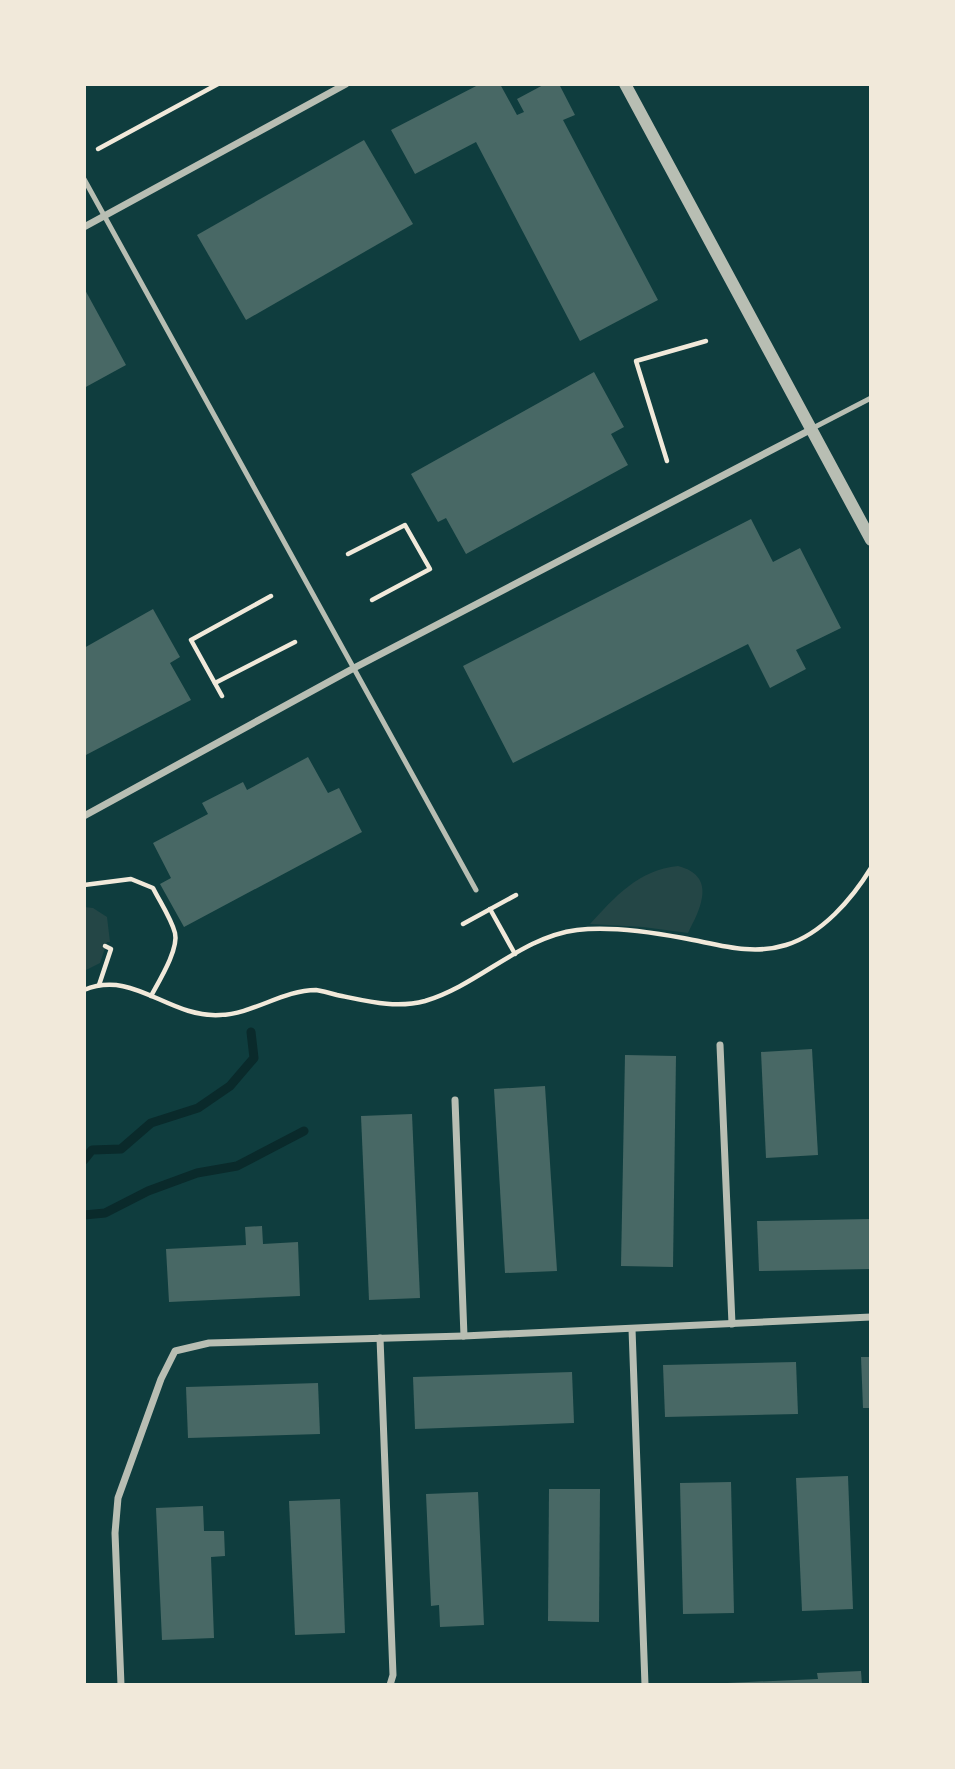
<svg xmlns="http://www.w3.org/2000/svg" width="955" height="1769" font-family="'Work Sans',sans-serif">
  <rect width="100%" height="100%" fill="#0f3d3e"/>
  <g fill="#244646">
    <path d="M678,866c39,10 23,42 10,67l-45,-6 -53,-3c25,-27 48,-54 88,-58z"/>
    <polygon points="84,907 93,908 107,917 110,942 107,942 100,963 84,971"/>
  </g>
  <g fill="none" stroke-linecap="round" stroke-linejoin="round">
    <g stroke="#0a2a2b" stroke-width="9">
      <polyline points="84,1160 92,1150 121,1149 151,1123 198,1108 230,1086 254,1058 251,1032"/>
      <polyline points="84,1215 105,1213 148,1191 197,1173 237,1166 304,1131"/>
    </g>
  </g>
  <g fill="#486865">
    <polygon points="480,84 500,84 517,115 524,112 517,99 545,84 559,84 575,115 563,120 658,300 580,341 476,142 415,174 391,130"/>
    <polygon points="364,140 413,224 246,320 197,235"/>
    <polygon points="84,288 126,365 84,388"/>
    <polygon points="594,372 624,427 611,434 628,465 466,554 446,518 438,522 411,474"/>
    <polygon points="751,519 773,562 800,548 841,628 796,650 806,669 770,688 748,644 513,763 463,666"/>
    <polygon points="153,609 180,657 170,663 191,700 84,756 84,648"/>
    <polygon points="308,757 328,793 339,788 362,832 184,927 160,884 171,878 153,843 208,814 202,803 243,782 247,790"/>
    <polygon points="812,1049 818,1155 766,1158 761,1052"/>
    <polygon points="625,1055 676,1056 673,1267 621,1266"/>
    <polygon points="545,1086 557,1271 505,1273 494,1089"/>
    <polygon points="412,1114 420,1298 369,1300 361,1116"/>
    <polygon points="871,1219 871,1269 759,1271 757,1221"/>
    <polygon points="262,1226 263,1244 298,1242 300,1296 169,1302 166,1249 246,1245 245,1227"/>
    <polygon points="861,1357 871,1357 871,1408 863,1408"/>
    <polygon points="796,1362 798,1414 665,1417 663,1365"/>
    <polygon points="572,1372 574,1423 415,1429 413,1377"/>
    <polygon points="318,1383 320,1434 188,1438 186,1387"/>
    <polygon points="848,1476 853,1609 802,1611 796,1478"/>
    <polygon points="731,1482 734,1613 683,1614 680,1483"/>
    <polygon points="549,1489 600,1489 599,1622 548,1621"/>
    <polygon points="478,1492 484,1625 440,1627 439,1605 431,1606 426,1494"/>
    <polygon points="340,1499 345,1633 295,1635 289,1501"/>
    <polygon points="203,1506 204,1531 224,1531 225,1556 211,1557 214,1638 162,1640 156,1508"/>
    <polygon points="861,1671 862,1685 727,1685 727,1683 818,1679 817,1673"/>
  </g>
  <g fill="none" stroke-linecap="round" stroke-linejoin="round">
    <g stroke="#f1e9da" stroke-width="4.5">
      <polyline points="98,149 218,84"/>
      <polyline points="667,461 636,361 706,341"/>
      <polyline points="348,554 405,525 430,569 372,600"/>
      <polyline points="215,683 295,642"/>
      <polyline points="222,696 191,640 271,596"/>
      <path d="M84,885l47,-6 22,9c7,14 18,30 22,45 4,16 -16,48 -24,63"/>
      <polyline points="490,909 515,954"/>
      <polyline points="463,924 516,895"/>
      <polyline points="99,985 111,949 105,946"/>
      <path d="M84,990c50,-21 84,28 136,25 33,-1 63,-25 96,-25 7,1 14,3 21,5 30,6 58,14 88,6 54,-16 96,-64 152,-71 32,-4 74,2 106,8 34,6 68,18 103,7 36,-11 66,-46 85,-77"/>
    </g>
    <g stroke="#b8beb3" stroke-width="5">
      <polyline points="84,179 476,890"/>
      <polyline points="813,428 871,398"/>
    </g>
    <g stroke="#b8beb3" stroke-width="7">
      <polyline points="84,227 346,84"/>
      <polyline points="84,816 354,668 810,430"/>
      <polyline points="720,1045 732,1324"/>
      <polyline points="455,1100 464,1336"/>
      <polyline points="632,1329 645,1685"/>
      <polyline points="380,1338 393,1675 390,1685"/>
      <polyline points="121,1685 115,1533 118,1498 161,1379 175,1351 209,1343 464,1336 871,1317"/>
    </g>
    <polyline stroke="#b8beb3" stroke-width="12" points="625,84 871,540"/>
  </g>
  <rect width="955" height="1769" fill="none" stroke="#f1e9da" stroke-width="172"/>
</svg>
